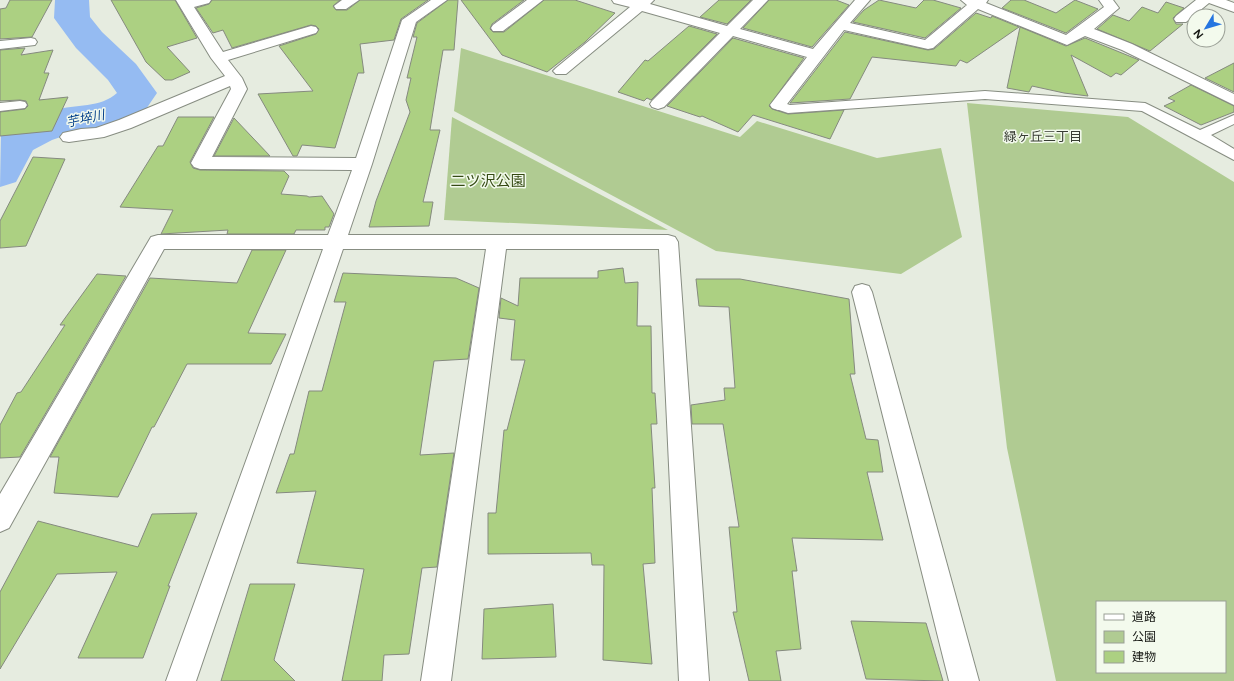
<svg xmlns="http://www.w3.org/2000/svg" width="1234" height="681" font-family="Figtree,'Noto Sans JP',sans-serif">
  <rect width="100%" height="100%" fill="#e6ece0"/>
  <g fill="#b0cb92" fill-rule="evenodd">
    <polygon points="461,48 740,137 757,121 877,158 941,148 962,237 901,274 716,251 454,111"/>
    <path d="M967,103l161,14 106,65v499h-178l-49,-233zM1097,602h128v70h-128z"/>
    <polygon points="452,117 668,230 444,220"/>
  </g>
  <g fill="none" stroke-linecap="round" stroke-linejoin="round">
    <path fill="#95bbf2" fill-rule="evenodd" d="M55,0h34l1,17 12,15 34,32 21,29 -13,19 -23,12 -43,7 -26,9 -19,10 -17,32 -16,5 1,-55c17,-8 35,-16 54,-22 20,-6 46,-2 62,-17l-9,-13 -32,-32 -22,-30z"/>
  </g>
  <g fill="#acd082" stroke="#858a7f">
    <polygon points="10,0 52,0 32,37 0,39 0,9 6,8"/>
    <polygon points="111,0 175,0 197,38 167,47 190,72 172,80 165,80 146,62"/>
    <polygon points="212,0 340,0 333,6 336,10 347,10 360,0 428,0 401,19 394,40 360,44 364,73 358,73 335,148 302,145 297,156 293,156 258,94 313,91 279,46 316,34 319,29 316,26 311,25 232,48 223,30 213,33 196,8 209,4"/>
    <polygon points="448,0 458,0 454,50 443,50 430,130 440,130 423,202 433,202 429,226 369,227 376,201 410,112 406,100 411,78 407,78 417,37 413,37 417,23"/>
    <polygon points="461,0 524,0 492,24 490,29 493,32 504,32 544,0 575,0 615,13 585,42 547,72 502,55"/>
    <polygon points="719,0 751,0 727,24 700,17"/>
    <polygon points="769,0 836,0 849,5 812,47 743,28"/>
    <polygon points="879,0 916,8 924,0 933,0 961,8 925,38 853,22 864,10"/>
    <polygon points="1011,0 1024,0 1056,13 1075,0 1098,9 1066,33 1002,8"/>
    <polygon points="1166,2 1184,8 1173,18 1176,24 1183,24 1150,51 1097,29 1113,15 1129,21 1142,7 1158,13"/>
    <polygon points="976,13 991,18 992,16 1019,27 967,63 960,60 956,66 872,57 850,99 790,103 845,32 928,50 934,49"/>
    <polygon points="689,26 717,34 651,100 647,98 644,101 618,92 645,60 648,61"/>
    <polygon points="1020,27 1066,46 1085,38 1139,60 1121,75 1116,73 1111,77 1071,55 1088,96 1064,93 1032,86 1029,92 1007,88"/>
    <polygon points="733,38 804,58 769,106 772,109 788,114 844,110 830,139 753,115 738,132 702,116 700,117 667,106"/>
    <polygon points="25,48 21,55 53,50 44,73 49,73 39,100 68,97 52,131 0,136 0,112 25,109 28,106 26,101 20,100 0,101 0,50"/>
    <polygon points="1234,63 1234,92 1205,78"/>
    <polygon points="1191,85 1234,106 1234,112 1201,125 1164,106 1175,101 1168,98"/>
    <polygon points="178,117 214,117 190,162 193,168 200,170 284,171 289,176 281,194 307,196 309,197 322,196 334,214 329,227 325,227 325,230 296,230 294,234 227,234 228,230 161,234 173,210 120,207 158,146 163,146"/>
    <polygon points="234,118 270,156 214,156"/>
    <polygon points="33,157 65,159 26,246 0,248 0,221"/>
    <polygon points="252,250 286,250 248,333 286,334 271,364 187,364 154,427 152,427 118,497 54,493 59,457 50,457 150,278 237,283"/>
    <polygon points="623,268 625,283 638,282 637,326 651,326 652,393 655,393 657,424 651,424 655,488 652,488 655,563 643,564 652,664 603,660 604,565 592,565 591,553 488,554 488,513 496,513 504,430 507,430 525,360 511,360 515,320 499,318 501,298 518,306 520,278 598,278 598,271"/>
    <polygon points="343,273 456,278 479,288 468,359 434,361 420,455 454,453 437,567 422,568 409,654 384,655 382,681 342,681 364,569 297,563 316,491 276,493 290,454 294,454 309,391 322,391 346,302 334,302"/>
    <polygon points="97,274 126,276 20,457 0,458 0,425 17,393 21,392 65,325 60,325"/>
    <polygon points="696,279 740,279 849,299 855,374 850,374 866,439 878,440 883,472 867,472 883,540 792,538 797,571 792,571 801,649 776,651 781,681 749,681 733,612 737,612 729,527 739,527 723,424 692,424 691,405 725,400 724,388 735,388 729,307 699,306"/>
    <polygon points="197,513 168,586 170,586 143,658 78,658 117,572 57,574 0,669 0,592 38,521 138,547 152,514"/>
    <polygon points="250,584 295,584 274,660 295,681 221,681"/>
    <polygon points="553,604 556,657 482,659 484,609"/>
    <polygon points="851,621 926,623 943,681 866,679"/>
  </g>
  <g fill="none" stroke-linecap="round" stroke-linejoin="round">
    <defs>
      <g id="lane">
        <polygon points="31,38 35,39 37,42 35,45 0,49 0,41"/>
        <polygon points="985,91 1145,103 1200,130 1234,115 1234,124 1211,135 1234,149 1234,160 1142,111 985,99 788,113 773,108 771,105 773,102 778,101 790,105"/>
        <polygon points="20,101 25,102 27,105 25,108 0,111 0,103"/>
      </g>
      <g id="street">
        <polygon points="176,0 211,0 209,3 194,7 223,52 311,26 316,27 318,30 316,33 228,60 242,78 247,89 212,157 356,158 402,20 431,0 447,0 416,22 372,164 348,235 668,235 675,237 678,242 709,681 679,681 659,249 506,249 451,681 421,681 486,249 343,249 196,681 166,681 323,249 164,249 9,528 0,532 0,494 151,237 158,235 328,235 352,170 200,169 194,167 191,163 231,89 230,86 131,128 104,137 69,142 63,141 60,137 63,133 81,129 96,128 119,120 225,76 211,58"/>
        <polygon points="342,0 359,0 346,9 336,9 334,6"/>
        <polygon points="527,0 543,0 503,31 493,31 491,28 493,25"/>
        <polygon points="612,0 654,0 650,4 727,26 753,0 768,0 740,29 813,49 855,0 870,0 850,23 925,40 967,5 961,0 988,0 986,3 1066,35 1104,7 1099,0 1113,0 1119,8 1094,29 1132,44 1234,94 1234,105 1122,50 1085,36 1067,45 978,9 933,48 928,49 844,30 784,108 778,110 772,108 770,105 807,57 733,36 664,107 658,109 652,107 650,104 652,101 720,33 642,11 566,74 556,74 553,71 556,68 630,7 614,3"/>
        <polygon points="1196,0 1226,0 1234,3 1234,12 1209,3 1186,22 1176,22 1174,19 1176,16"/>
        <polygon points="862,284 869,286 872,292 979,681 949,681 852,292 855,286"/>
      </g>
    </defs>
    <use href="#lane" stroke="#878d82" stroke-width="2"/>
    <use href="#street" stroke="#878d82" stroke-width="2"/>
    <use href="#lane" fill="#fff" fill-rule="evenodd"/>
    <use href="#street" fill="#fff" fill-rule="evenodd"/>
  </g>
  <g text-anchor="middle" stroke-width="3" stroke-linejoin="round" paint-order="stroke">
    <g font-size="13" font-style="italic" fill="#003e8a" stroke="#f3faed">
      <text transform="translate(85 118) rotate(-12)" y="5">芋埣川</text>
    </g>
    <g font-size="13" fill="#383d33" stroke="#f3faed">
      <text x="1043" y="141">緑ヶ丘三丁目</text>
    </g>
    <g font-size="15" fill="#344a13" stroke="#f3faed">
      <text x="488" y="186">二ツ沢公園</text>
    </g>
  </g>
  <rect x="1096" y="601" width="130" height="72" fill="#f3faed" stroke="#9a9f96"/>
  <rect x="1104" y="614" width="20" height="6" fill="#ffffff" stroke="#9a9f96"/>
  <text x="1132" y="621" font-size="12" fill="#151713">道路</text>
  <rect x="1104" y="631" width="20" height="12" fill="#b0cb92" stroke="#9a9f96"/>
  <text x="1132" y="641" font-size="12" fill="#151713">公園</text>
  <rect x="1104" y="651" width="20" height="12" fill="#acd082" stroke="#9a9f96"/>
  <text x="1132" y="661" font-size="12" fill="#151713">建物</text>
  <g transform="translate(1206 28) rotate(232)"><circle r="19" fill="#f3faed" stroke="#9a9f96"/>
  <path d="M0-3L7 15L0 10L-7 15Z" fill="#2575e0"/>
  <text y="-6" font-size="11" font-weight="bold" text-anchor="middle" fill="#151713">N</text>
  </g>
</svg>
